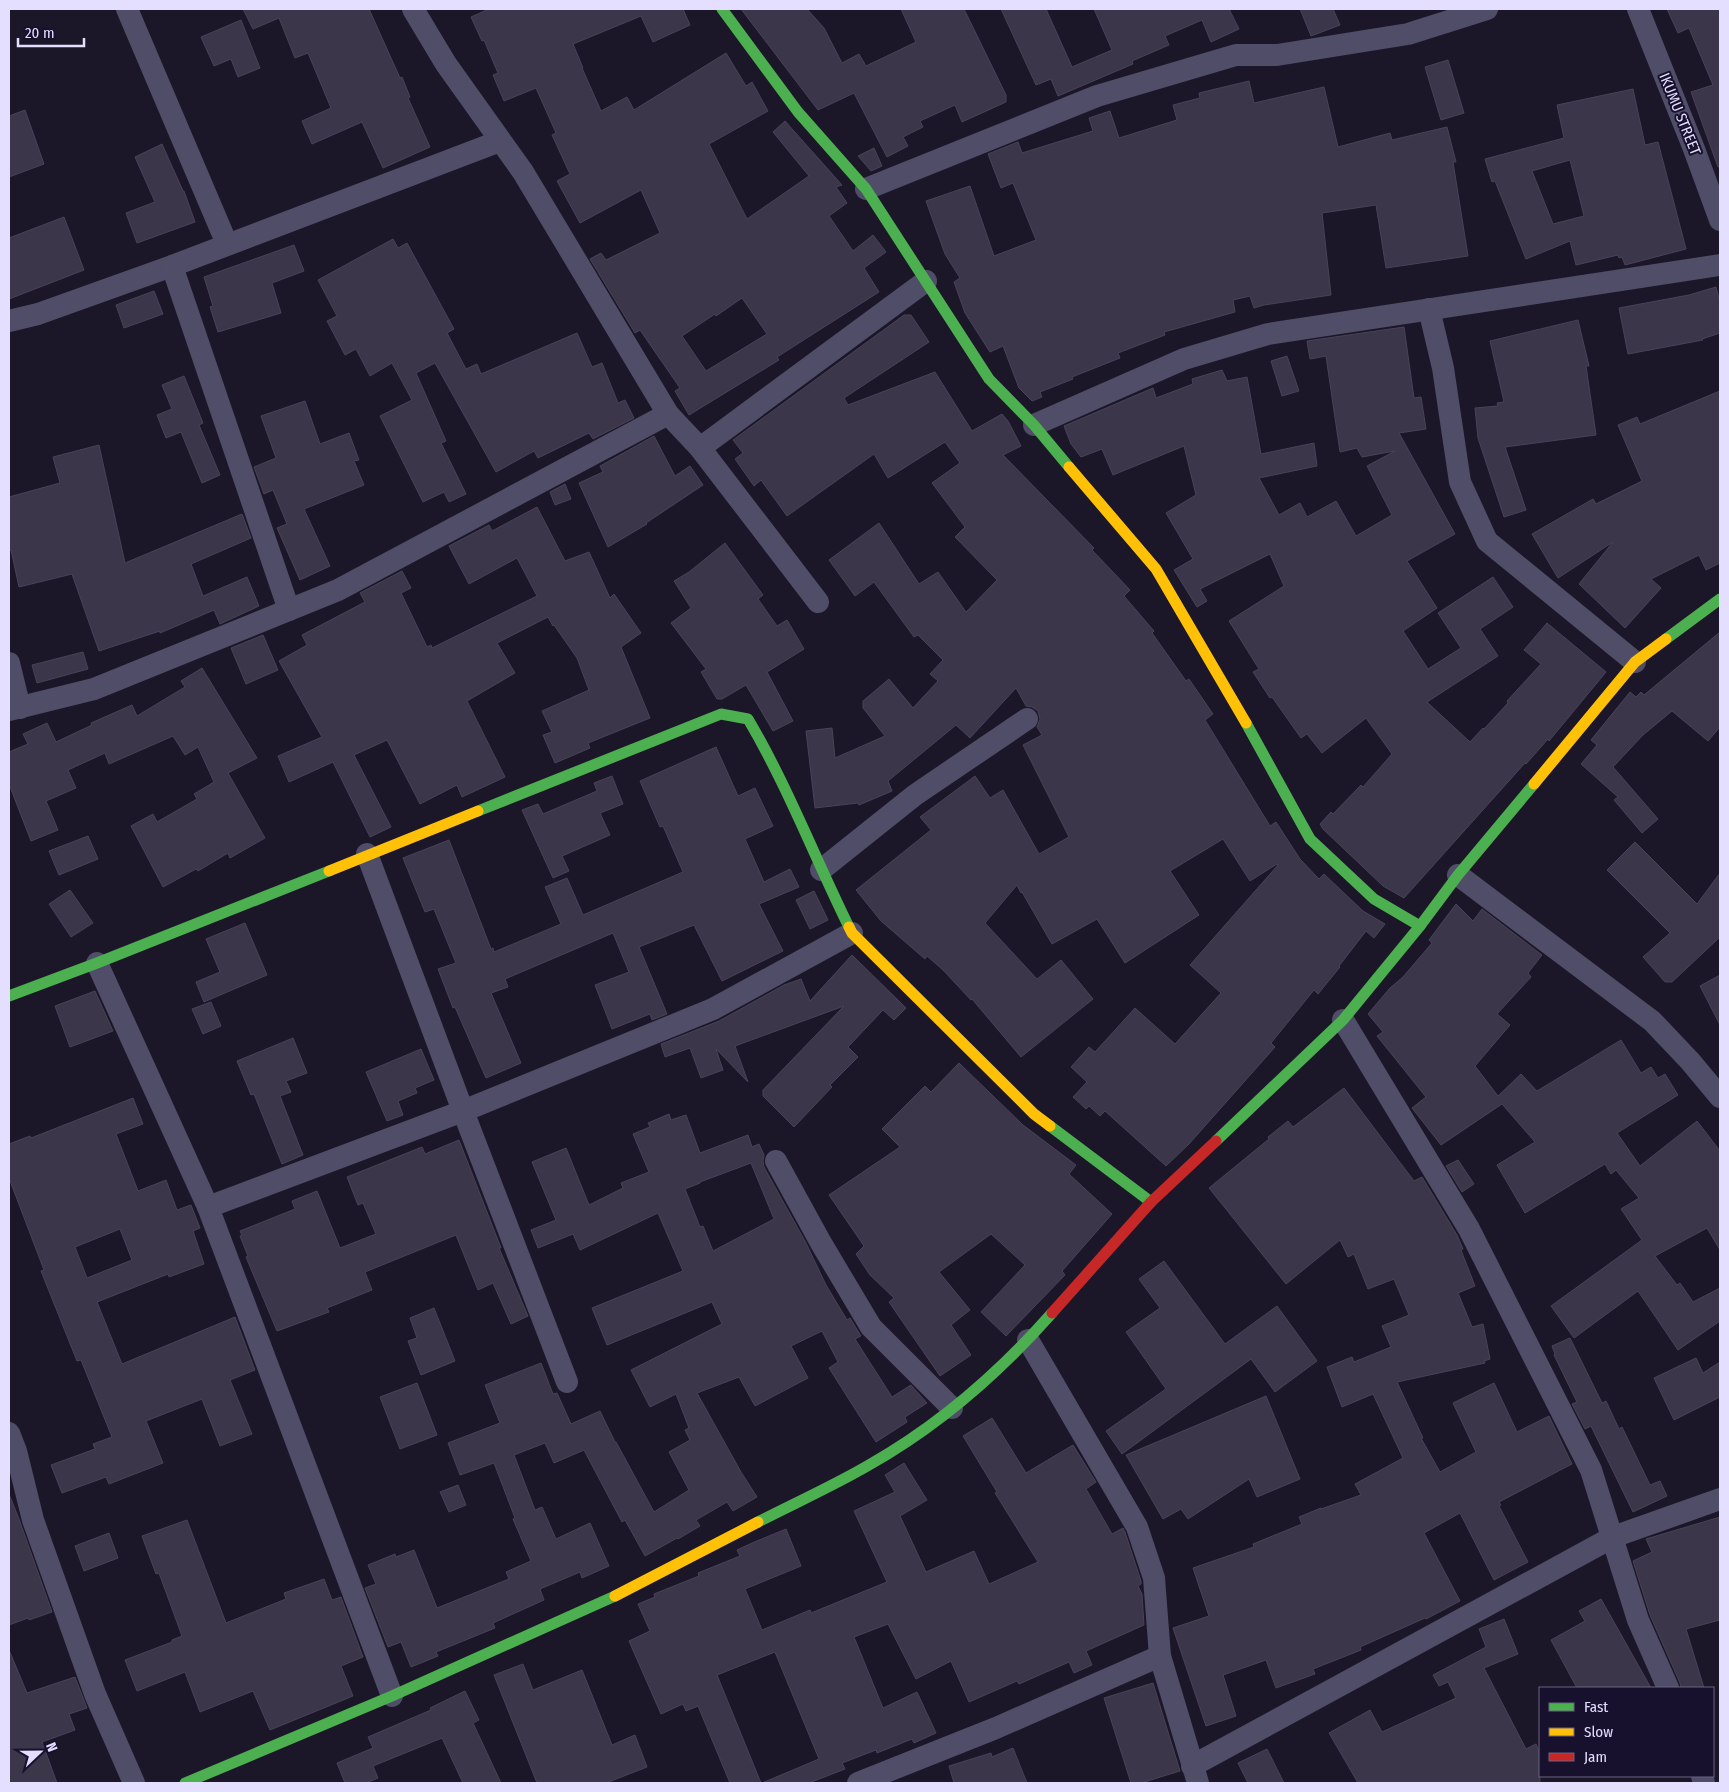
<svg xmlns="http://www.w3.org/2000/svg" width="1729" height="1792" font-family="'Fira Sans Condensed',sans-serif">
  <rect width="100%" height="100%" fill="#1c1728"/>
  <g fill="#3b3649" stroke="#49425a" fill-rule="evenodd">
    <polygon points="243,9 369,9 400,78 402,77 410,97 408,98 430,147 383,168 362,122 312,144 302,121 331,108 308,53 295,58 279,18 253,29"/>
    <path d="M489,9h194l7,16 -37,17 -12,-26 -68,28 10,24h-1l19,43 26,-14 7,13 92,-57 20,33 6,-4 16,29 -59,33 38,75 62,-43 -36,-44 12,-11 57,64 -6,2 11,16 -18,13 24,35 20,-16 13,17 -22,16 15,24 -102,65 2,3 -90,55 -14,-24 5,-3 -40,-58 -5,3 -45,-74 11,-6 5,7 54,-27 -19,-43 -61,33 -23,-42 13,-7 -18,-39 4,-2 -20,-45 -32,13 -11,-26 5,-2 -14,-33 -2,1 -11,-24zM742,298l25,36 -61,37 -24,-35 33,-22 1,2z"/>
    <polygon points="741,9 807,9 824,28 842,63 859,54 866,66 916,42 901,9 964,9 1006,95 1006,102 962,122 955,105 920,121 923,127 903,137 908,146 887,157 854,93 818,110"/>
    <polygon points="1001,9 1046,9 1072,67 1112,50 1094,9 1229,9 1239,29 1211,42 1202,20 1165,36 1169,45 1132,61 1133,64 1058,96 1051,79 1036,85"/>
    <polygon points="1300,9 1333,9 1340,25 1311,36"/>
    <polygon points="1667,9 1720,9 1720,167 1718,167 1691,92 1713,85 1689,28 1678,33"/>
    <polygon points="241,20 260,68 238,77 231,59 214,66 201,37"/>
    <polygon points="1448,60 1464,113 1441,120 1425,67"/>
    <polygon points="1249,81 1254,103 1324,87 1338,147 1390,133 1392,140 1447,127 1456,162 1453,162 1468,256 1386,268 1376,205 1322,213 1331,295 1264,305 1254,308 1250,296 1233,300 1235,312 1164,332 1165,335 1118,353 1120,358 1072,377 1073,379 1040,392 1042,397 1032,401 1019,388 1003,346 990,352 965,313 954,282 960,278 945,254 926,201 970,186 994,256 1036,240 1013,183 1001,188 988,154 1018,142 1022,153 1093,131 1089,118 1110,111 1119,138 1177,120 1173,105 1200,98 1199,93"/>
    <path d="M1633,89l12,56 13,-3 28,107 -61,16 -3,-8 -3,1 -1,-3 -42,10 -6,-24 -44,18 -31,-78 -3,1 -7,-23 79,-21 -7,-33zM1570,160l14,56 -31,8 -21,-53z"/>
    <polygon points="25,110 44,164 9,177 9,116"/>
    <polygon points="162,144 183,191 184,191 195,222 137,243 126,213 155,202 135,157"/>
    <polygon points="874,148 882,166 871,171 858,156"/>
    <polygon points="64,217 84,270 9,299 9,238"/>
    <polygon points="393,239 398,248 407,243 454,329 447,333 466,369 477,364 481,374 577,333 592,367 602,363 618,403 625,400 634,418 593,439 589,433 538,458 534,451 496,472 435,363 416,373 446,441 441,443 466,494 449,502 444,492 423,502 380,416 412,400 392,363 370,376 356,349 345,355 327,321 337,316 318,280"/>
    <polygon points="294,245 304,271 272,283 281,313 218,332 210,307 213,306 204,277"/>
    <polygon points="1716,287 1720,303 1720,333 1702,339 1703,340 1628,354 1619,308 1689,295"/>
    <polygon points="154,291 163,314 124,328 116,305"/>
    <polygon points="904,315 911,315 929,342 844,398 848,405 935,372 972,431 1002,414 1008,421 1021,446 1003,455 1094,548 1092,550 1130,590 1124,596 1154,631 1152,633 1186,681 1189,679 1213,714 1205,720 1270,826 1276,822 1300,859 1319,879 1324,874 1363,911 1385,924 1374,938 1366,931 1339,966 1340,967 1318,994 1314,990 1271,1043 1275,1047 1189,1144 1166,1166 1105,1111 1100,1116 1089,1106 1086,1109 1073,1097 1087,1082 1071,1067 1089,1047 1095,1052 1135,1008 1175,1044 1221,993 1190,965 1278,865 1277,864 1250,881 1223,839 1170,871 1199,915 1125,963 1097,919 1052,944 1022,892 1021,893 1017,885 985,923 1037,979 1061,960 1093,999 1021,1057 972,999 971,1000 943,970 927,956 925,959 881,921 856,890 931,830 920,817 975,776 990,798 1003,790 1039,854 1069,837 1023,745 1042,735 1037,727 1040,719 1038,711 1032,707 1026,706 1016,688 970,738 956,725 888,781 892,791 859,805 858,803 815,808 806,731 832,728 835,758 885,736 863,708 863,701 889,679 913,708 938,681 930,674 943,660 918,635 914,637 874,582 855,596 829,560 879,523 919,584 938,572 966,612 997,580 955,537 965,527 932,483 960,463 945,442 888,478 874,454 787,516 761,480 754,486 735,459 743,453 733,440"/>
    <polygon points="1578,320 1589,366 1586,366 1596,435 1505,447 1526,510 1504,517 1478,438 1475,408 1498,406 1497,403 1504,402 1490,341"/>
    <polygon points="1404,327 1414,398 1421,397 1426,429 1399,433 1455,534 1407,561 1437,608 1403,631 1428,669 1461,648 1438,613 1493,577 1513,607 1480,629 1498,656 1427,702 1470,742 1483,728 1484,729 1508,703 1507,701 1541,664 1524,650 1547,623 1606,672 1549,741 1548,739 1526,764 1525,763 1404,898 1383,886 1323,829 1320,824 1331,812 1333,814 1361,785 1363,787 1392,754 1366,718 1322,753 1307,734 1301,738 1272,697 1270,698 1253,672 1259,669 1229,621 1284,586 1270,554 1200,589 1207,601 1197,607 1174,570 1193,559 1166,513 1196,495 1184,446 1113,475 1102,449 1081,457 1071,444 1064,426 1153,388 1156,398 1193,384 1192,379 1222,370 1227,381 1247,377 1261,454 1314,443 1317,466 1259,478 1279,515 1300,503 1307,517 1336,501 1356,536 1392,515 1367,466 1395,451 1362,457 1357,448 1340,452 1326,356 1310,359 1307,341"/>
    <polygon points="1287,356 1299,391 1282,396 1271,361"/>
    <polygon points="184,376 203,423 199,425 220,475 202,483 181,432 166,438 157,415 172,409 162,385"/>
    <polygon points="1720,391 1720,563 1706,570 1699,555 1651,579 1661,588 1625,628 1579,584 1613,542 1558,578 1532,534 1593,499 1596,504 1642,481 1618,425 1637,417 1640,424"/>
    <polygon points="305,401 320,444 349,433 359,460 354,461 364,485 304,509 330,566 300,580 277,528 287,524 273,490 264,494 254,467 276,458 261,416"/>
    <polygon points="654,436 675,476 690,466 703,485 646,523 647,524 608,547 579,483 603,472 600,466"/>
    <polygon points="99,445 125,563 242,514 251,538 191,564 203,596 247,577 259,606 220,624 214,610 160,633 160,631 99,651 72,574 19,587 11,550 9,551 9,497 60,483 53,457"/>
    <polygon points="565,484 571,499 555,505 550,492"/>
    <polygon points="537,507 565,561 589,552 610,598 614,594 641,633 621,647 650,718 588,743 590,748 555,763 543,735 552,732 542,711 589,690 577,658 554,625 553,626 548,617 497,643 515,673 467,701 505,777 462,797 457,785 420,804 387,740 354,755 391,827 370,837 333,762 289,782 278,756 322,737 279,661 307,645 302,635 365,602 360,593 402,571 411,588 401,593 427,647 431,645 432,648 537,596 517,558 469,584 449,546 489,525 492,531"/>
    <polygon points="725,543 763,595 758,599 777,626 787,620 804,649 767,672 793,721 773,731 746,685 722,699 717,699 701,672 706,669 671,623 691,608 674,581 689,572"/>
    <polygon points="1720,632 1720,727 1708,741 1672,711 1643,735 1613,767 1658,819 1642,833 1614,800 1618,797 1581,764 1597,745 1591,740 1630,692 1636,697 1641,692 1644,695"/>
    <polygon points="263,635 278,670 246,684 231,648"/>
    <polygon points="83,652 88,669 37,683 32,665"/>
    <polygon points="202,668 257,758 228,773 265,838 230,858 228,853 198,871 196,869 163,887 131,826 153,814 157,822 197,799 194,794 214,782 198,747 185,755 173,736 109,764 105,753 68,770 76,788 46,801 58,830 31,841 9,784 9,752 28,744 23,734 47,723 56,742 92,725 91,723 132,705 137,716 185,687 181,681"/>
    <polygon points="716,747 738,796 755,788 773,826 745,839 764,882 790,869 799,887 759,904 783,951 722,981 694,925 639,947 667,1014 652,1020 650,1014 612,1029 595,985 629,972 613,933 505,979 508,987 491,993 521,1063 486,1078 455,1007 453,1008 438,969 456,963 434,909 425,912 403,858 449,840 491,949 493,948 494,952 561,924 545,887 567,878 583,915 683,872 663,826 660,827 640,781"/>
    <polygon points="612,776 623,804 600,813 610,835 562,856 569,871 553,878 522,810 538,804 543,814 597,791 594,783"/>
    <polygon points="88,836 98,859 59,875 49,851"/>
    <polygon points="1635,842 1697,904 1720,873 1720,937 1672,982 1665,982 1643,957 1670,933 1607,870"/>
    <polygon points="70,890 93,923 71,937 49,904"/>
    <polygon points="814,891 828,920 810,929 796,900"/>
    <polygon points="1456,904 1473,921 1482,909 1542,955 1528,973 1531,977 1497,1014 1510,1025 1475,1066 1498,1096 1521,1074 1537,1091 1621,1040 1641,1073 1651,1067 1658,1078 1665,1074 1678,1095 1617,1133 1640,1166 1697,1121 1720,1151 1720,1250 1707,1228 1655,1256 1677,1285 1680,1283 1693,1302 1720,1288 1720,1321 1678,1350 1638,1291 1574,1338 1551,1306 1642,1240 1621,1209 1639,1198 1616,1170 1611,1174 1605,1164 1525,1213 1497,1165 1535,1142 1502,1104 1441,1145 1412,1108 1426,1097 1377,1036 1383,1032 1368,1014 1390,988 1403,977 1432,943 1429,940"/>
    <polygon points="245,923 267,975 204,1002 196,982 220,972 206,939"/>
    <polygon points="852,955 906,1008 894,1020 883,1010 848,1047 858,1057 830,1085 832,1087 794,1127 763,1096 763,1090 844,1006 735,1046 748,1082 716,1049 723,1070 701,1078 690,1048 665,1057 661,1044 719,1021 784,985 801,979 810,1001"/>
    <polygon points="1720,975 1720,1025 1700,986"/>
    <polygon points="95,991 113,1031 70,1047 55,1006"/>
    <polygon points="211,1002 221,1026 203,1034 192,1009"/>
    <polygon points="293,1038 307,1073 286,1081 291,1092 280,1096 303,1155 282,1164 254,1094 251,1095 237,1061"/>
    <polygon points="421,1049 434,1080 415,1088 417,1093 398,1101 403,1115 387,1121 366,1072"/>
    <polygon points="959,1063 1023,1125 1076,1165 1069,1174 1112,1214 1062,1271 1065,1275 1006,1336 981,1312 1025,1265 991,1234 939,1272 970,1310 951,1325 971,1355 940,1376 889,1302 894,1298 870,1275 856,1254 864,1246 829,1195 900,1147 882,1129 925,1086 931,1092"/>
    <polygon points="1344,1088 1414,1181 1422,1177 1457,1235 1463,1249 1461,1250 1475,1286 1458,1293 1472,1327 1483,1324 1490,1359 1484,1361 1485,1363 1397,1382 1423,1438 1421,1438 1440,1472 1476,1452 1453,1403 1494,1383 1517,1432 1549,1416 1572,1464 1499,1502 1501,1505 1499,1506 1528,1562 1494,1580 1460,1513 1424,1533 1460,1601 1426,1619 1425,1618 1360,1647 1361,1650 1313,1669 1315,1674 1276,1688 1266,1660 1223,1675 1236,1716 1206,1726 1173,1628 1209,1616 1193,1568 1254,1547 1253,1544 1302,1524 1299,1517 1321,1508 1321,1509 1361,1495 1355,1484 1403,1458 1373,1394 1342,1407 1327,1367 1352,1357 1354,1362 1391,1347 1382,1326 1409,1315 1394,1279 1368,1289 1354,1254 1348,1257 1340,1240 1286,1284 1209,1188 1269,1139 1268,1137 1288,1121 1293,1127"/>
    <path d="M133,1098l10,26 -27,10 22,57 28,-11 11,30 14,-5 9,23 -7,3 11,33 -35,13 -1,-3 -71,28 25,62 113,-47 20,53 -25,10 22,54 -32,12 -18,-47 -56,22 17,42 -54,21 -3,-7 -44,16 -11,-28 44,-16 -2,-5 19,-7 -31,-77 -4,1 -36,-90 3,-1 -35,-92v-34l21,-8 1,2zM120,1229l12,31 -45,18 -12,-31z"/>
    <path d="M669,1114l2,6 15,-5 14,38 48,-18 4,12 7,-3 5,11 -1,6 1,6 42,76 20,42 21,35 3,-2 11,18 -6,3 37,58 19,-12 16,18 -22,14 2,5 -31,20 -47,-74 9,-6 -16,-31 -31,15 17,32 -53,28 -16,-29 -42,16 44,79 16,25 -24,14 -6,-9 -31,18 4,6 -22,13 -1,-1 -32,18 -20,-36 -3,2 -38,-72 -30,13 -9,-20 -31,12 21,55 7,-3 14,32 34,-16 19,43 -27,12 -2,-6 -40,17 4,11 -51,23 2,5 -59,24 2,4 -27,11 -10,-25 -13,5 -23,-59 11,-4 -8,-19 27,-11 1,3 18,-7 23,58 72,-29 -3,-7 25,-11 -18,-42 2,-1 -21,-55 -34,12 -12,-32 52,-20 -15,-38 56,-22 12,31 4,-1 14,31 29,-13 15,31h1l38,70 35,-22 -20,-38 21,-12 -5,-10 4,-2 -13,-34 -26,13 -19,-37 91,-46 -10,-22 -105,43 -15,-37 91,-37 -25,-58 -78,37 -7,-16 -35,14 -7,-18 25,-10 -24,-58 34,-14 23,57 34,-17 -2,-5 28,-11 -16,-38 17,-7 -2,-4zM751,1163l23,56 -61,32 -10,-25 -3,1 -15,-38 15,-6v-1z"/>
    <polygon points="459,1140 501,1248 499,1248 528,1316 511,1324 493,1283 478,1290 456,1235 365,1272 372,1290 327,1308 329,1312 277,1331 246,1257 248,1256 240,1236 242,1235 240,1231 295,1209 292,1201 317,1191 340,1248 376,1234 363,1203 358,1205 347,1177 422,1147 425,1154"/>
    <polygon points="1458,1160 1474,1184 1462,1192 1446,1166"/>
    <polygon points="1164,1261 1225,1344 1277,1306 1317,1361 1275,1392 1251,1359 1122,1454 1106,1431 1166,1389 1126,1332 1160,1308 1139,1279"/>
    <polygon points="434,1308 455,1361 421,1375 408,1341 417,1338 410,1318"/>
    <polygon points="1570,1338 1602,1403 1606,1401 1619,1429 1622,1427 1650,1485 1660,1481 1667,1496 1633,1512 1591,1426 1585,1429 1572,1404 1577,1402 1554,1355 1555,1354 1552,1346"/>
    <polygon points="1696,1358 1703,1373 1720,1362 1720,1397 1674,1420 1654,1378"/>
    <polygon points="417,1383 437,1435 400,1449 380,1397"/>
    <polygon points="1266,1396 1300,1479 1257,1497 1249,1479 1188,1519 1181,1509 1163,1519 1126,1455"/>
    <polygon points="992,1418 1026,1473 1073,1445 1096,1482 1086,1489 1112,1534 1123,1528 1125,1532 1141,1581 1141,1584 1138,1586 1142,1594 1144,1625 1086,1651 1092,1665 1074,1673 1069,1662 1019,1684 1017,1681 969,1702 951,1661 916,1679 888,1624 854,1637 883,1708 917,1692 936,1733 914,1743 912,1739 877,1753 876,1750 842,1763 845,1769 809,1783 762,1783 819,1759 775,1652 717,1675 761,1783 730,1783 698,1706 686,1711 683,1704 661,1714 629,1641 650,1631 638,1604 655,1597 654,1594 699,1576 698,1573 740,1556 737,1550 752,1543 786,1529 801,1566 745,1589 762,1630 810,1610 811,1613 887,1582 854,1511 895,1492 885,1475 904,1463 927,1500 900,1516 926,1572 974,1551 989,1584 1038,1562 995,1493 997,1492 963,1436"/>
    <polygon points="458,1485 466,1505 449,1512 440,1492"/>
    <polygon points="9,1494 19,1519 52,1612 29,1620 28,1618 9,1625"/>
    <polygon points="1720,1517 1720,1620 1686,1629 1704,1688 1681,1688 1680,1683 1650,1615 1633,1561 1652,1552 1646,1539"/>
    <polygon points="187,1520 226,1623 286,1599 284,1593 324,1579 332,1600 341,1597 363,1657 341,1666 353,1696 270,1730 253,1691 200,1712 185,1672 137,1691 125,1660 172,1642 172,1640 182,1636 159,1573 156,1574 142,1536"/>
    <polygon points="109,1533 118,1558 84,1571 75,1546"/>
    <polygon points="1601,1599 1651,1688 1577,1688 1551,1640 1585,1621 1579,1611"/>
    <polygon points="1504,1619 1518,1654 1484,1668 1526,1749 1536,1744 1540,1754 1540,1783 1358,1783 1329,1733 1370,1710 1382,1732 1456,1698 1448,1682 1439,1686 1433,1675 1486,1647 1479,1629"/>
    <polygon points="9,1650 27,1693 75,1677 87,1708 69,1714 75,1730 42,1742 57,1783 9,1783"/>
    <polygon points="523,1664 533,1690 582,1670 612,1745 635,1735 647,1767 606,1783 537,1783 494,1675"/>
    <polygon points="1153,1683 1180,1771 1141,1783 1131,1783 1104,1698"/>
    <polygon points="465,1691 479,1720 473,1723 501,1783 463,1783 442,1738 373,1766 378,1778 366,1783 345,1783 337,1763 373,1748 368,1737 431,1710 430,1708"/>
    <polygon points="1013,1748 1027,1783 954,1783 949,1766 991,1753 992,1757"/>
    <polygon points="1267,1749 1284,1783 1248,1783 1238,1763"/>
  </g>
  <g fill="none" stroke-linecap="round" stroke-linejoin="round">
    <g stroke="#4f4d68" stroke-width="22">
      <polyline points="127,9 227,244"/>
      <polyline points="413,9 446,64 523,172 668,414 700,448 818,602"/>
      <polyline points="1638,9 1694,149 1720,220"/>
      <polyline points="866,189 1097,96 1236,55 1277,55 1408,34 1487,9"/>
      <polyline points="1429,309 1443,368 1460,482 1487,541 1635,662"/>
      <polyline points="9,321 38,314 172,266"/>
      <polyline points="1034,425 1184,359 1268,334 1720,265"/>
      <polyline points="700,448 926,281"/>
      <polyline points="289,610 172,266 500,141"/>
      <polyline points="9,663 20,708"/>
      <polyline points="9,710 94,689 338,590 668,414"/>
      <polyline points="367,854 463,1111 567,1382"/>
      <polyline points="821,870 915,795 1027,719"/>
      <polyline points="1458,875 1652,1021 1690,1061 1720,1097"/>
      <polyline points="97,963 208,1207 392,1696"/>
      <polyline points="1343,1020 1469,1229 1591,1470 1638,1620 1668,1688"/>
      <polyline points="776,1161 821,1243 871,1327 952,1408"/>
      <polyline points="208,1207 463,1111 713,1009 852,933"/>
      <polyline points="1028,1340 1137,1527 1154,1578 1160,1656 1198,1783"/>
      <polyline points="9,1433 16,1451 33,1520 95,1694 134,1783"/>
      <polyline points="1192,1766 1613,1537 1720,1499"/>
      <polyline points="1702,1776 1704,1783"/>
      <polyline points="858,1783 996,1728 1160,1656"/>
    </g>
    <g stroke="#4caf50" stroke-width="11">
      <polyline points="722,9 798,112 866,189 989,379 1034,425 1069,467"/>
      <polyline points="1666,639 1720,599"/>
      <polyline points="1246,723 1310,839 1374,899 1420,926"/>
      <path d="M478,811l243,-97 27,5c39,66 67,139 101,208"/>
      <polyline points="9,996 97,963 329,871"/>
      <polyline points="1050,1126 1151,1202"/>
      <polyline points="1216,1141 1343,1020 1420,926 1458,875 1534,784"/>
      <path d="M758,1522c37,-19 75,-36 111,-57 69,-39 131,-93 183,-152"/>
      <polyline points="185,1783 392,1696 615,1596"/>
    </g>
    <g stroke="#ffc107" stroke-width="11">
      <polyline points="1069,467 1156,569 1246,723"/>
      <polyline points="1534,784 1635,662 1666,639"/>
      <polyline points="329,871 478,811"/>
      <polyline points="849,927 852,933 1034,1114 1050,1126"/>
      <polyline points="615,1596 758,1522"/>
    </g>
    <polyline stroke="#c62828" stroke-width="11" points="1052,1313 1151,1202 1216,1141"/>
  </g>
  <g text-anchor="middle" stroke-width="4" stroke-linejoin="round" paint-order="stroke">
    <g font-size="15" fill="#e4deff" stroke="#18112e">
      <text transform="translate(1680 114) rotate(68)" y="5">IKUMU STREET</text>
    </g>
  </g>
  <rect width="1729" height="1792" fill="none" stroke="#e4deff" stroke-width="20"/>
  <rect x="1539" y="1687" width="175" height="90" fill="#18112e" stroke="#6a6382"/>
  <rect x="1549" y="1703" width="25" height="8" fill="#4caf50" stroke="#6a6382"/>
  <text x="1584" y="1712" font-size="15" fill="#e4deff">Fast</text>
  <rect x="1549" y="1728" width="25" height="8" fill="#ffc107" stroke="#6a6382"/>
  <text x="1584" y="1737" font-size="15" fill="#e4deff">Slow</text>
  <rect x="1549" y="1753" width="25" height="8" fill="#c62828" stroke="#6a6382"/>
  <text x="1584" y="1762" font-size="15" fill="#e4deff">Jam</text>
  <g transform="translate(40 1752) rotate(68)" stroke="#18112e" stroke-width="4" paint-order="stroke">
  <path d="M0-4L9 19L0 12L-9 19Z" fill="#e4deff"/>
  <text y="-8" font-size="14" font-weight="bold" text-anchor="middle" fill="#e4deff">N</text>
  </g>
  <path d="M18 38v8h66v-8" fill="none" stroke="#e4deff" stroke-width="2.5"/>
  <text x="25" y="38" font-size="15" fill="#e4deff" stroke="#18112e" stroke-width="4" paint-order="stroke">20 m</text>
</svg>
